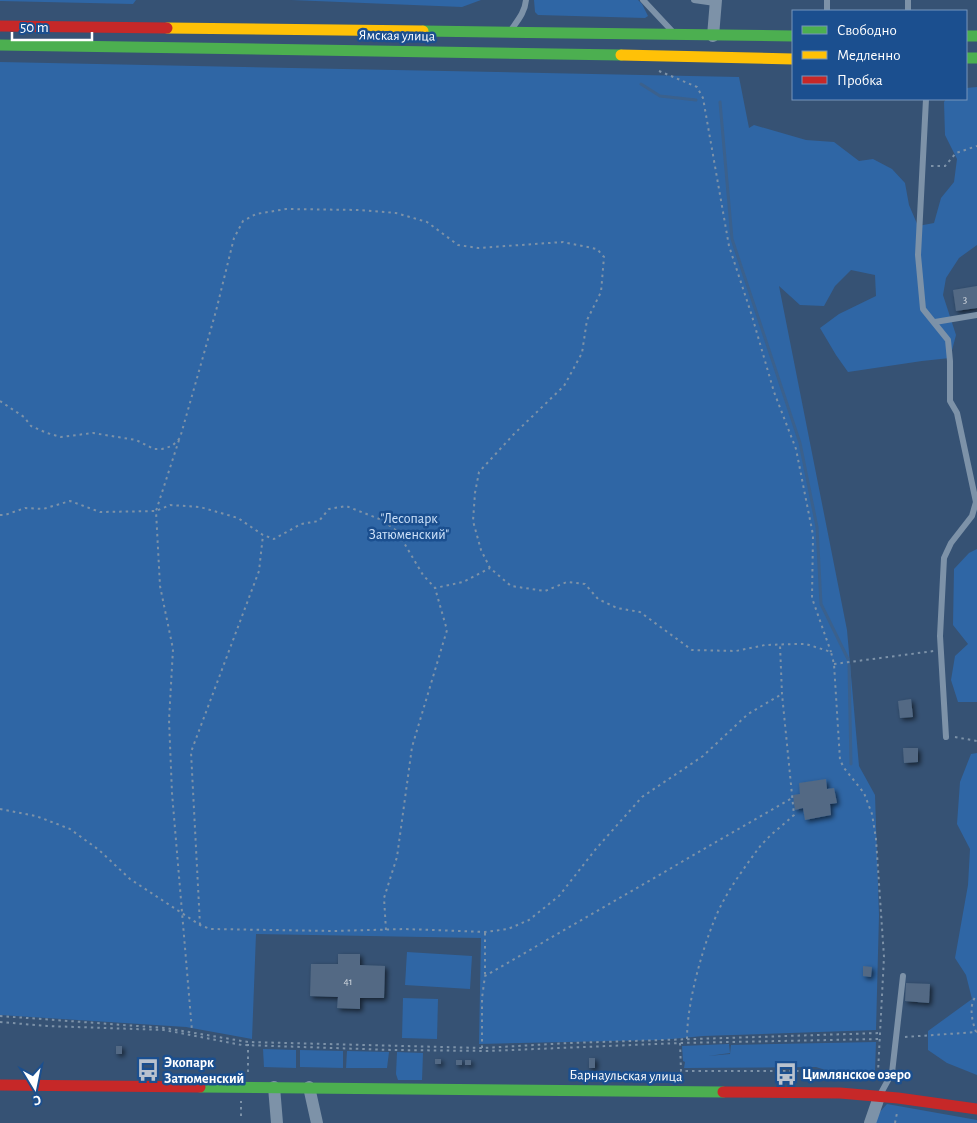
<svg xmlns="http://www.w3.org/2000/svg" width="977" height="1123" font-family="'Alegreya Sans',sans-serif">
  <defs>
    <filter id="shadow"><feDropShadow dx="2.5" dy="2.5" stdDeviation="2.5" flood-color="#0009"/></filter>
  </defs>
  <rect width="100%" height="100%" fill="#365274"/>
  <g fill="#2f66a5">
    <polygon points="0,0 136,0 133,4 0,1"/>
    <polygon points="291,0 481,0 462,7"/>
    <polygon points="534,0 638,0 642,4 648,16 645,18 538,15 535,12"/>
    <polygon points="0,62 739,77 749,128 754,125 806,140 834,142 859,161 873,159 892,169 905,183 909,205 918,226 934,223 941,198 954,182 957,159 945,135 944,102 946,99 966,99 966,88 977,87 977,245 959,258 946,278 943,295 956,335 950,358 922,361 848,372 836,355 820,328 839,314 876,296 875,275 851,270 835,286 824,306 800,305 779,286 847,630 859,766 875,795 879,915 876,1030 703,1036 661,1040 479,1044 481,938 256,934 252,1039 186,1027 0,1015"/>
    <polygon points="977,549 977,702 958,702 951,680 955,656 968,644 953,625 954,569 969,553"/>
    <polygon points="977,753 977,1075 947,1063 928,1050 928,1031 972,999 966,975 955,958 968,885 970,849 957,824 960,782 971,754"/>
    <polygon points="407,952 472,956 470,989 405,985"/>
    <polygon points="403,998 438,999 437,1039 402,1038"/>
    <polygon points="876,1042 875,1071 871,1076 866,1078 850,1078 816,1067 684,1068 685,1062 683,1061 682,1046 729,1044 730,1053 708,1056 730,1054 731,1045"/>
    <polygon points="263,1049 296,1050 296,1068 264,1067"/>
    <polygon points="300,1050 343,1051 343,1068 300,1067"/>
    <polygon points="347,1051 389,1052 387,1068 346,1068"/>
    <polygon points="397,1052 423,1053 422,1080 398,1080 396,1074"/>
    <polygon points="887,1104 977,1120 977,1123 875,1123 877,1115"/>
  </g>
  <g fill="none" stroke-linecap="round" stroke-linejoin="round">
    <g stroke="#3b618d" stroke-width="3">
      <polyline points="641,84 660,96 696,100"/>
      <polyline points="720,102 732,239 800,443 817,527 821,604 848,659"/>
      <polyline points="849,665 851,764"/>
    </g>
  </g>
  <g fill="#526984" filter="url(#shadow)">
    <polygon points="977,286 977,308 956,311 953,290"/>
    <polygon points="911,699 913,717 900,718 898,701"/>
    <polygon points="903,748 918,748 918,762 904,763"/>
    <polygon points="826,779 827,789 834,788 837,803 830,804 831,815 805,820 803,808 795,810 793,795 800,794 799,783"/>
    <polygon points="338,954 360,954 360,965 385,966 384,998 360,998 360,1009 337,1008 338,997 310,996 311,964 338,964"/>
    <polygon points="863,966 872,967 871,977 863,976"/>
    <polygon points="906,983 930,984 929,1003 905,1001"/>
    <rect x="116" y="1046" width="6" height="8"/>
    <rect x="589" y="1058" width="6" height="10"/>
    <rect x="435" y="1059" width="6" height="5"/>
    <rect x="456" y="1060" width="6" height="5"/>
    <rect x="465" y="1060" width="6" height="5"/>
  </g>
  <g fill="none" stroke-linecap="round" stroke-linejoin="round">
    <g stroke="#7d92a8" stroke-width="2" stroke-dasharray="2.5 4" stroke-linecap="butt">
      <polyline points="659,71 697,87 703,98 729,246 752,316 774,392 796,449 813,535 812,598 831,652"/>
      <polyline points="931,166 945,166 956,153 977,146"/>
      <polyline points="0,401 24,417 31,426 47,433 61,437 93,433 136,440 154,449 162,449 172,446 180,438 216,311 234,238 243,221 256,214 286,209 359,210 396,213 427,222 458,245 478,248 563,242 597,249 604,257 601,292 587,320 582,353 564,386 514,434 479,472 475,493 473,521 481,550 490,568 511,586 545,591 567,582 585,584 598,599 617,608 640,612 692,650 736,651 765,645 795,644 806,644 831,652 834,664 840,760 844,768 864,793 872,814 876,839 884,957 878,1072 874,1080 876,1081"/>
      <polyline points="179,440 156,511 160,586 173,649 169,720 172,793 192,1031"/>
      <polyline points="0,515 5,515 25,508 43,509 70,501 100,512 156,511 170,505 200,507 238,518 263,535 274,539 301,524 319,521 329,509 346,506 382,520 397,531 423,575 435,588 463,582 490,568"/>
      <polyline points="834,664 934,651"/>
      <polyline points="955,737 977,741"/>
      <polyline points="0,809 36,816 70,829 99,850 130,879 200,925 210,929 334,931 405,929 485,932 508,929 529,920 559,896 595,850 642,797 703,756 748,714 782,694"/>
      <polyline points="200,925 191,752 259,571 263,535"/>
      <polyline points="386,930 384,898 397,857 412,747 447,630 435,588"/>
      <polyline points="485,933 485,976"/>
      <polyline points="0,1016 165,1028 248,1042 482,1048 570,1043 880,1033"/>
      <polyline points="0,1022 47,1026 164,1030 242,1045 393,1050 488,1051 680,1043 880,1039"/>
      <path d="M976,1032c-4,-11 -8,-28 1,-37"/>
      <polyline points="905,1037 977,1032"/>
      <path d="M687,1039c0,-35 14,-86 27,-118 10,-26 28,-50 44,-72 10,-13 24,-23 36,-34l-12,-121 -2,-49"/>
      <polyline points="680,1043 681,1071 815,1071 835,1078"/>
      <polyline points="482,1048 482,998 485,976 792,798"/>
      <polyline points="248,1072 248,1044"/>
      <polyline points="241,1116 241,1101"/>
      <polyline points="895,1123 897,1113"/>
    </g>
    <g stroke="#7d92a8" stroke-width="6">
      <polyline points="643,0 672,31"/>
      <polyline points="694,0 715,3"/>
      <polyline points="908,0 908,11"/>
      <polyline points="827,11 827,0"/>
      <path d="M511,30c7,-10 14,-18 15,-30"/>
      <polyline points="926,99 918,255 923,309 948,340 950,361 950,401 957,413 976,502 972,516 951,543 944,558 940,636 946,737"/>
      <polyline points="935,322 977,315"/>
      <polyline points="881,1093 892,1073 903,976"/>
    </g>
    <g stroke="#7d92a8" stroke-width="12">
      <polyline points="713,36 716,0"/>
      <polyline points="274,1087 277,1123"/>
      <polyline points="309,1087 317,1123"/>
      <polyline points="870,1123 879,1097"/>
    </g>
    <g stroke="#4caf50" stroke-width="11">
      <polyline points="423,31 793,36"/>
      <polyline points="966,36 977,36"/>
      <polyline points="0,45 621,55"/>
      <polyline points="966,58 977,58"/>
      <polyline points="200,1087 723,1092"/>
    </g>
    <g stroke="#ffc107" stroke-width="11">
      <polyline points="167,28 423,31"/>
      <polyline points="621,55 793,59"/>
    </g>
    <g stroke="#c62828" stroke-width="11">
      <polyline points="0,26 167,28"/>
      <polyline points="0,1085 200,1087"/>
      <polyline points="723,1092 840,1093 898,1098 977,1109"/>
    </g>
  </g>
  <defs>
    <symbol id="bus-bare" viewBox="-9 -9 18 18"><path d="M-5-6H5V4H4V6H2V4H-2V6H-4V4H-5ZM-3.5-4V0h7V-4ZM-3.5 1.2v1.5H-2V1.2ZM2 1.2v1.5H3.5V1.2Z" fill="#b9c2ce" stroke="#1b4f8f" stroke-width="2.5" paint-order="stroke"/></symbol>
  </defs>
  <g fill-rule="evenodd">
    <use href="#bus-bare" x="132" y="1054" width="32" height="32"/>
    <use href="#bus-bare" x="770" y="1058" width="32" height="32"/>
  </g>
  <g text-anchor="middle" stroke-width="5" stroke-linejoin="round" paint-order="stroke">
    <g font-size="11" fill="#d4dae0">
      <text x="965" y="303">3</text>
      <text x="348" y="985">41</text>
    </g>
    <g font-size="14" fill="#fff" stroke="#1b4f8f">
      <text transform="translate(397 35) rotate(1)" y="5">Ямская улица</text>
      <text transform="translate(626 1075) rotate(1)" y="5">Барнаульская улица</text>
    </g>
    <g font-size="14" fill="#cfe3fa" stroke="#1b4f8f">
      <text x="409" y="523">"Лесопарк<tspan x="409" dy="16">Затюменский"</tspan></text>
    </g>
    <g font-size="14" font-weight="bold" fill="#fff" stroke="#1b4f8f" text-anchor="start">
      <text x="164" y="1067">Экопарк<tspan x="164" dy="16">Затюменский</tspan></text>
      <text x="802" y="1079">Цимлянское озеро</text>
    </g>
  </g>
  <rect x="792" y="10" width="175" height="90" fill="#1b4f8f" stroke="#7695bc"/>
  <rect x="802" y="26" width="25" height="8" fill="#4caf50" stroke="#7695bc"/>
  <text x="837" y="35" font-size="15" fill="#ffffff">Свободно</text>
  <rect x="802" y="51" width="25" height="8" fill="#ffc107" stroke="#7695bc"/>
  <text x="837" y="60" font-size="15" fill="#ffffff">Медленно</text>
  <rect x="802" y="76" width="25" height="8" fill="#c62828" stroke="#7695bc"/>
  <text x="837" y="85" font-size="15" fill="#ffffff">Пробка</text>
  <g transform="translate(35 1088) rotate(170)" stroke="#1b4f8f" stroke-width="4" paint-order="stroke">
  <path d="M0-4L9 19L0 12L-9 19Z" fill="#ffffff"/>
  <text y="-8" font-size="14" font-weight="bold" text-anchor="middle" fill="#ffffff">С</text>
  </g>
  <path d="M12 32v8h80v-8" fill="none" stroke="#ffffff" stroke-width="2.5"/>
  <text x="20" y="32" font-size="15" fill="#ffffff" stroke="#1b4f8f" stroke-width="4" paint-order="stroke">50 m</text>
</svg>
